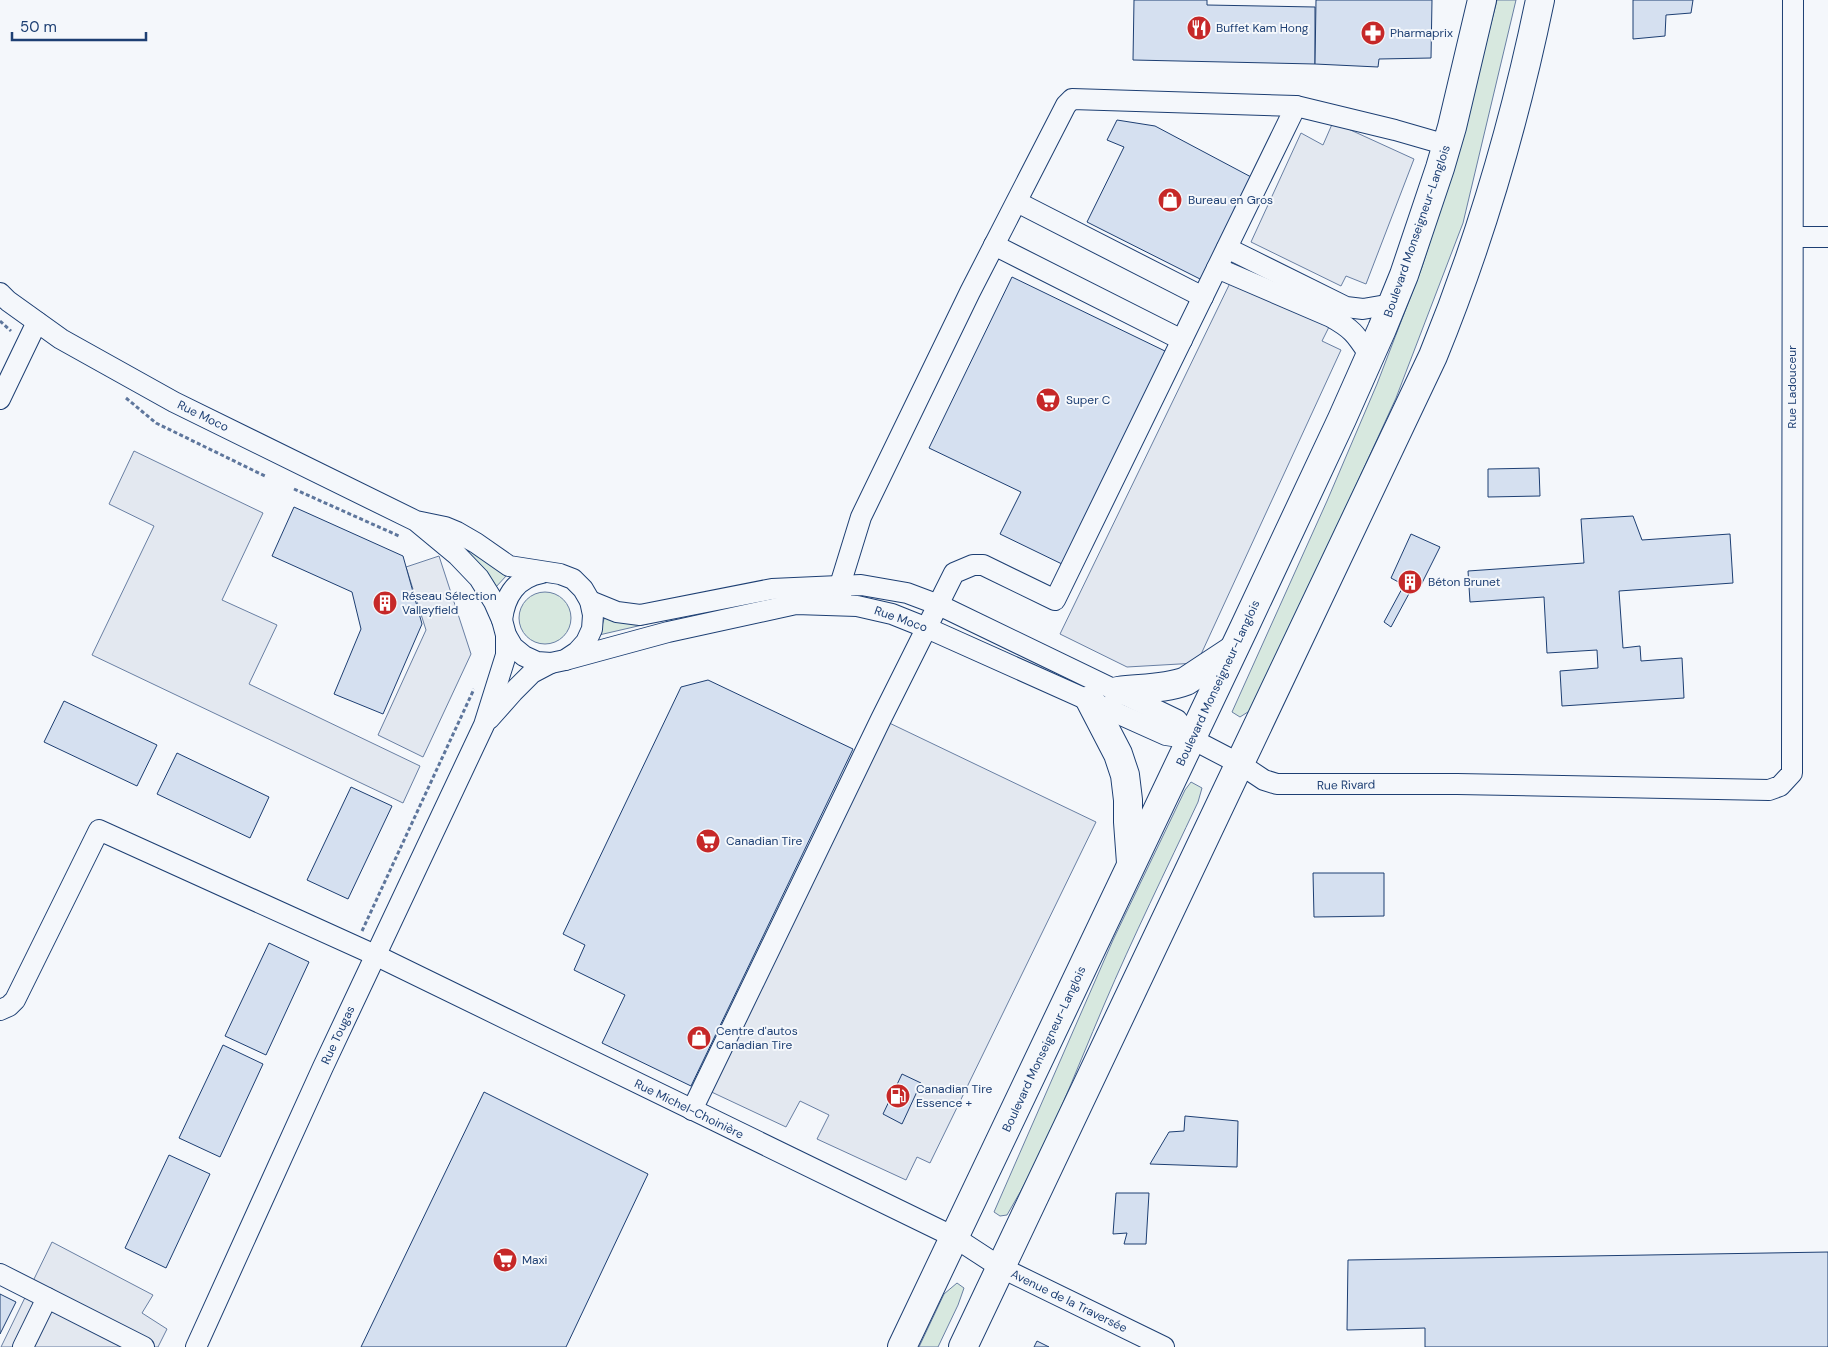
<svg xmlns="http://www.w3.org/2000/svg" width="1828" height="1347" font-family="'DM Sans',sans-serif">
  <rect width="100%" height="100%" fill="#f4f7fb"/>
  <g fill="#d7e8df" stroke="#687fa3">
    <polygon points="1497,0 1516,0 1463,223 1396,398 1269,675 1251,710 1240,717 1232,712 1327,501 1377,384 1422,267 1458,152"/>
    <polygon points="446,533 507,575 495,588"/>
    <circle cx="545" cy="618" r="26"/>
    <polygon points="605,616 664,620 599,635"/>
    <path d="M1191,782l11,6 -4,14c-32,68 -65,135 -94,203 -30,70 -57,144 -97,210l-7,1 -6,-4 119,-272 72,-150z"/>
    <polygon points="957,1283 964,1288 958,1305 938,1347 919,1347 944,1294"/>
  </g>
  <g fill="#e3e8f0" stroke="#687fa3">
    <polygon points="1333,122 1414,159 1366,284 1346,276 1341,286 1251,242 1301,133 1323,145"/>
    <polygon points="1231,281 1329,327 1322,341 1341,350 1197,663 1127,667 1060,634"/>
    <polygon points="134,451 263,513 222,600 277,625 249,684 420,766 403,803 92,655 154,526 109,504"/>
    <polygon points="439,556 471,654 423,757 378,735 426,630 406,567"/>
    <polygon points="881,719 1096,822 930,1163 917,1157 906,1180 817,1139 829,1115 800,1101 786,1127 703,1088"/>
    <polygon points="52,1242 153,1295 142,1313 167,1329 158,1347 1,1347"/>
  </g>
  <g fill="#d5e0f0" stroke="#1d3f73">
    <polygon points="1134,0 1207,0 1207,5 1315,7 1315,64 1133,60"/>
    <polygon points="1316,0 1432,0 1431,58 1379,59 1378,67 1315,64"/>
    <polygon points="1633,0 1693,0 1691,13 1666,15 1665,36 1633,39"/>
    <polygon points="1117,120 1155,126 1253,178 1202,280 1087,222 1124,147 1107,140"/>
    <polygon points="1012,277 1167,352 1064,565 1000,534 1021,492 929,448"/>
    <polygon points="1539,468 1540,496 1488,497 1488,469"/>
    <polygon points="294,507 403,556 422,624 383,714 334,694 361,629 352,592 272,556"/>
    <polygon points="1633,516 1642,540 1730,534 1733,583 1619,591 1623,648 1640,646 1641,661 1682,658 1684,698 1562,706 1560,671 1598,668 1597,650 1547,653 1544,597 1470,602 1468,571 1584,563 1581,519"/>
    <polygon points="1411,534 1440,547 1418,591 1412,588 1391,627 1384,622 1404,585 1391,578"/>
    <polygon points="708,680 853,749 691,1086 602,1043 625,995 574,970 585,945 563,934 681,687"/>
    <polygon points="64,701 157,745 137,786 44,742"/>
    <polygon points="177,753 269,797 250,838 157,794"/>
    <polygon points="351,787 392,806 348,899 307,880"/>
    <polygon points="1313,873 1384,873 1384,916 1314,917"/>
    <polygon points="269,943 309,962 266,1055 225,1036"/>
    <polygon points="223,1045 263,1064 220,1157 179,1138"/>
    <polygon points="902,1074 921,1083 902,1124 883,1114"/>
    <polygon points="484,1092 648,1174 566,1347 361,1347"/>
    <polygon points="1185,1116 1238,1121 1237,1167 1150,1164 1169,1132 1184,1131"/>
    <polygon points="169,1155 210,1174 166,1268 125,1248"/>
    <polygon points="1116,1193 1149,1193 1146,1244 1124,1244 1127,1233 1113,1234"/>
    <polygon points="1828,1252 1828,1347 1425,1347 1425,1328 1347,1330 1348,1260"/>
    <polygon points="0,1294 16,1302 0,1334"/>
    <polygon points="1037,1341 1049,1347 1034,1347"/>
  </g>
  <g fill="none" stroke-linecap="round" stroke-linejoin="round">
    <defs>
      <g id="minor">
        <polyline points="1017,202 1203,297"/>
        <polyline points="1793,237 1828,237"/>
        <polyline points="994,245 1182,340"/>
        <polyline points="1227,248 1346,307 1363,309 1392,304"/>
        <path d="M1217,268l114,49c23,13 25,18 39,39"/>
        <polyline points="0,293 8,301 61,339 174,402 416,521 457,555 479,578 494,602 502,620 506,635 513,647 524,656 537,662 551,663 565,660 577,652 586,642 592,629 593,615 590,601 583,589 573,579 560,574 509,566 476,543 457,532 445,527 416,521"/>
        <polyline points="0,399 37,322"/>
        <polyline points="590,601 617,612 640,615 772,589 861,585 907,593 939,605 1177,720 1192,739"/>
        <polyline points="842,605 840,585 861,517 970,292 1066,105 1072,99 1296,106 1395,130 1447,145"/>
        <path d="M502,620c3,-24 14,-42 40,-47"/>
        <polyline points="565,660 668,632 796,604 857,606 892,614 927,628 1166,735 1192,739 1240,764 1264,780 1277,784 1457,784 1769,790 1780,786 1792,773 1793,0"/>
        <polyline points="489,719 513,692 532,673 551,663"/>
        <polyline points="0,1010 9,1006 15,1000 99,830 375,955 917,1219 954,1237 1000,1267 1164,1347"/>
        <polyline points="692,1110 881,719 954,573 973,565 983,565 1055,600 1296,106"/>
        <polyline points="0,1274 144,1347"/>
        <polyline points="23,1347 47,1298"/>
        <polyline points="196,1347 323,1067 484,725 506,655 506,635"/>
      </g>
      <g id="highway">
        <path d="M1118,691c23,-3 47,-2 68,-10l47,-31"/>
        <polyline points="1090,700 1118,754 1125,775 1128,800 1128,822 1131,863"/>
        <polyline points="902,1347 1244,628 1342,419 1382,329 1404,275 1440,168 1452,127 1482,0"/>
        <path d="M963,1347l470,-991c47,-115 82,-235 107,-356"/>
      </g>
    </defs>
    <use href="#minor" stroke="#1d3f73" stroke-width="22"/>
    <use href="#highway" stroke="#1d3f73" stroke-width="30"/>
    <g stroke="#5e769c" stroke-width="3" stroke-dasharray="4 2.5" stroke-linecap="butt">
      <polyline points="0,321 11,331"/>
      <polyline points="126,398 156,423 267,477"/>
      <polyline points="294,489 399,536"/>
      <polyline points="362,931 474,689"/>
    </g>
    <use href="#minor" stroke="#f4f7fb" stroke-width="20"/>
    <use href="#highway" stroke="#f4f7fb" stroke-width="28"/>
  </g>
  <defs>
    <symbol id="restaurant-disc" viewBox="-11 -11 22 22"><circle r="9.5" fill="#c62828" stroke="#f4f7fb"/><path d="M-5-6h1v4h1v-4h1v4h1v-4h1v5L-1.5 .5V6h-2V.5L-5-1ZM5-6V6H3V1.5H1.5Q1.5-4 5-6Z" fill="#fff"/></symbol>
    <symbol id="pharmacy-disc" viewBox="-11 -11 22 22"><circle r="9.5" fill="#c62828" stroke="#f4f7fb"/><path d="M-2-6h4v4h4v4h-4v4h-4v-4h-4v-4h4Z" fill="#fff"/></symbol>
    <symbol id="shop-disc" viewBox="-11 -11 22 22"><circle r="9.5" fill="#c62828" stroke="#f4f7fb"/><path d="M-5-2.5h2.3a2.7 3.5 0 0 1 5.4 0H5L5.5 6h-11ZM-1.5-2.5h3a1.5 2.3 0 0 0-3 0Z" fill="#fff"/></symbol>
    <symbol id="supermarket-disc" viewBox="-11 -11 22 22"><circle r="9.5" fill="#c62828" stroke="#f4f7fb"/><path d="M-6-5.5h2.5l.6 2H6L4.5 2H-2.5L-4.4-4H-6ZM-1.5 3.2a1.3 1.3 0 1 0 .1 0ZM3 3.2a1.3 1.3 0 1 0 .1 0Z" fill="#fff"/></symbol>
    <symbol id="building-disc" viewBox="-11 -11 22 22"><circle r="9.5" fill="#c62828" stroke="#f4f7fb"/><path d="M-4-6H4V6H1V3H-1V6H-4ZM-2.5-4.3h1.7v1.8h-1.7ZM.8-4.3h1.7v1.8H.8ZM-2.5-1h1.7V.8h-1.7ZM.8-1h1.7V.8H.8Z" fill="#fff"/></symbol>
    <symbol id="fuel-disc" viewBox="-11 -11 22 22"><circle r="9.5" fill="#c62828" stroke="#f4f7fb"/><path d="M-5.5-6h7V0h2V4h1.3V-2.5L3-4.5l.8-.8L6-3V5H2.5V1h-1V6h-7ZM-4.2-4.7v3.2H.2V-4.7Z" fill="#fff"/></symbol>
  </defs>
  <g fill-rule="evenodd">
    <use href="#restaurant-disc" x="1185" y="14" width="28" height="28"/>
    <use href="#pharmacy-disc" x="1359" y="19" width="28" height="28"/>
    <use href="#shop-disc" x="1156" y="186" width="28" height="28"/>
    <use href="#supermarket-disc" x="1034" y="386" width="28" height="28"/>
    <use href="#building-disc" x="1396" y="568" width="28" height="28"/>
    <use href="#building-disc" x="371" y="589" width="28" height="28"/>
    <use href="#supermarket-disc" x="694" y="827" width="28" height="28"/>
    <use href="#shop-disc" x="685" y="1024" width="28" height="28"/>
    <use href="#fuel-disc" x="884" y="1082" width="28" height="28"/>
    <use href="#supermarket-disc" x="491" y="1246" width="28" height="28"/>
  </g>
  <g text-anchor="middle" stroke-width="4" stroke-linejoin="round" paint-order="stroke">
    <g font-size="12" fill="#1d3f73" stroke="#f4f7fb" text-anchor="start">
      <text x="1216" y="32">Buffet Kam Hong</text>
      <text x="1390" y="37">Pharmaprix</text>
      <text x="1188" y="204">Bureau en Gros</text>
      <text x="1066" y="404">Super C</text>
      <text x="1428" y="586">Béton Brunet</text>
      <text x="402" y="600">Réseau Sélection<tspan x="402" dy="14">Valleyfield</tspan></text>
      <text x="726" y="845">Canadian Tire</text>
      <text x="716" y="1035">Centre d'autos<tspan x="716" dy="14">Canadian Tire</tspan></text>
      <text x="916" y="1093">Canadian Tire<tspan x="916" dy="14">Essence +</tspan></text>
      <text x="522" y="1264">Maxi</text>
    </g>
    <g font-size="12" fill="#1d3f73" stroke="#f4f7fb">
      <text transform="translate(1417 231) rotate(-71)" y="4">Boulevard Monseigneur-Langlois</text>
      <text transform="translate(1792 387) rotate(-90)" y="4">Rue Ladouceur</text>
      <text transform="translate(203 416) rotate(26)" y="4">Rue Moco</text>
      <text transform="translate(901 619) rotate(19)" y="4">Rue Moco</text>
      <text transform="translate(1218 683) rotate(-65)" y="4">Boulevard Monseigneur-Langlois</text>
      <text transform="translate(1346 785) rotate(-1)" y="4">Rue Rivard</text>
      <text transform="translate(338 1035) rotate(-65)" y="4">Rue Tougas</text>
      <text transform="translate(1044 1049) rotate(-65)" y="4">Boulevard Monseigneur-Langlois</text>
      <text transform="translate(689 1109) rotate(26)" y="4">Rue Michel-Choinière</text>
      <text transform="translate(1069 1301) rotate(26)" y="4">Avenue de la Traversée</text>
    </g>
  </g>
  <path d="M12 32v8h134v-8" fill="none" stroke="#1d3f73" stroke-width="2.5"/>
  <text x="20" y="32" font-size="15" fill="#1d3f73" stroke="#f4f7fb" stroke-width="4" paint-order="stroke">50 m</text>
</svg>
